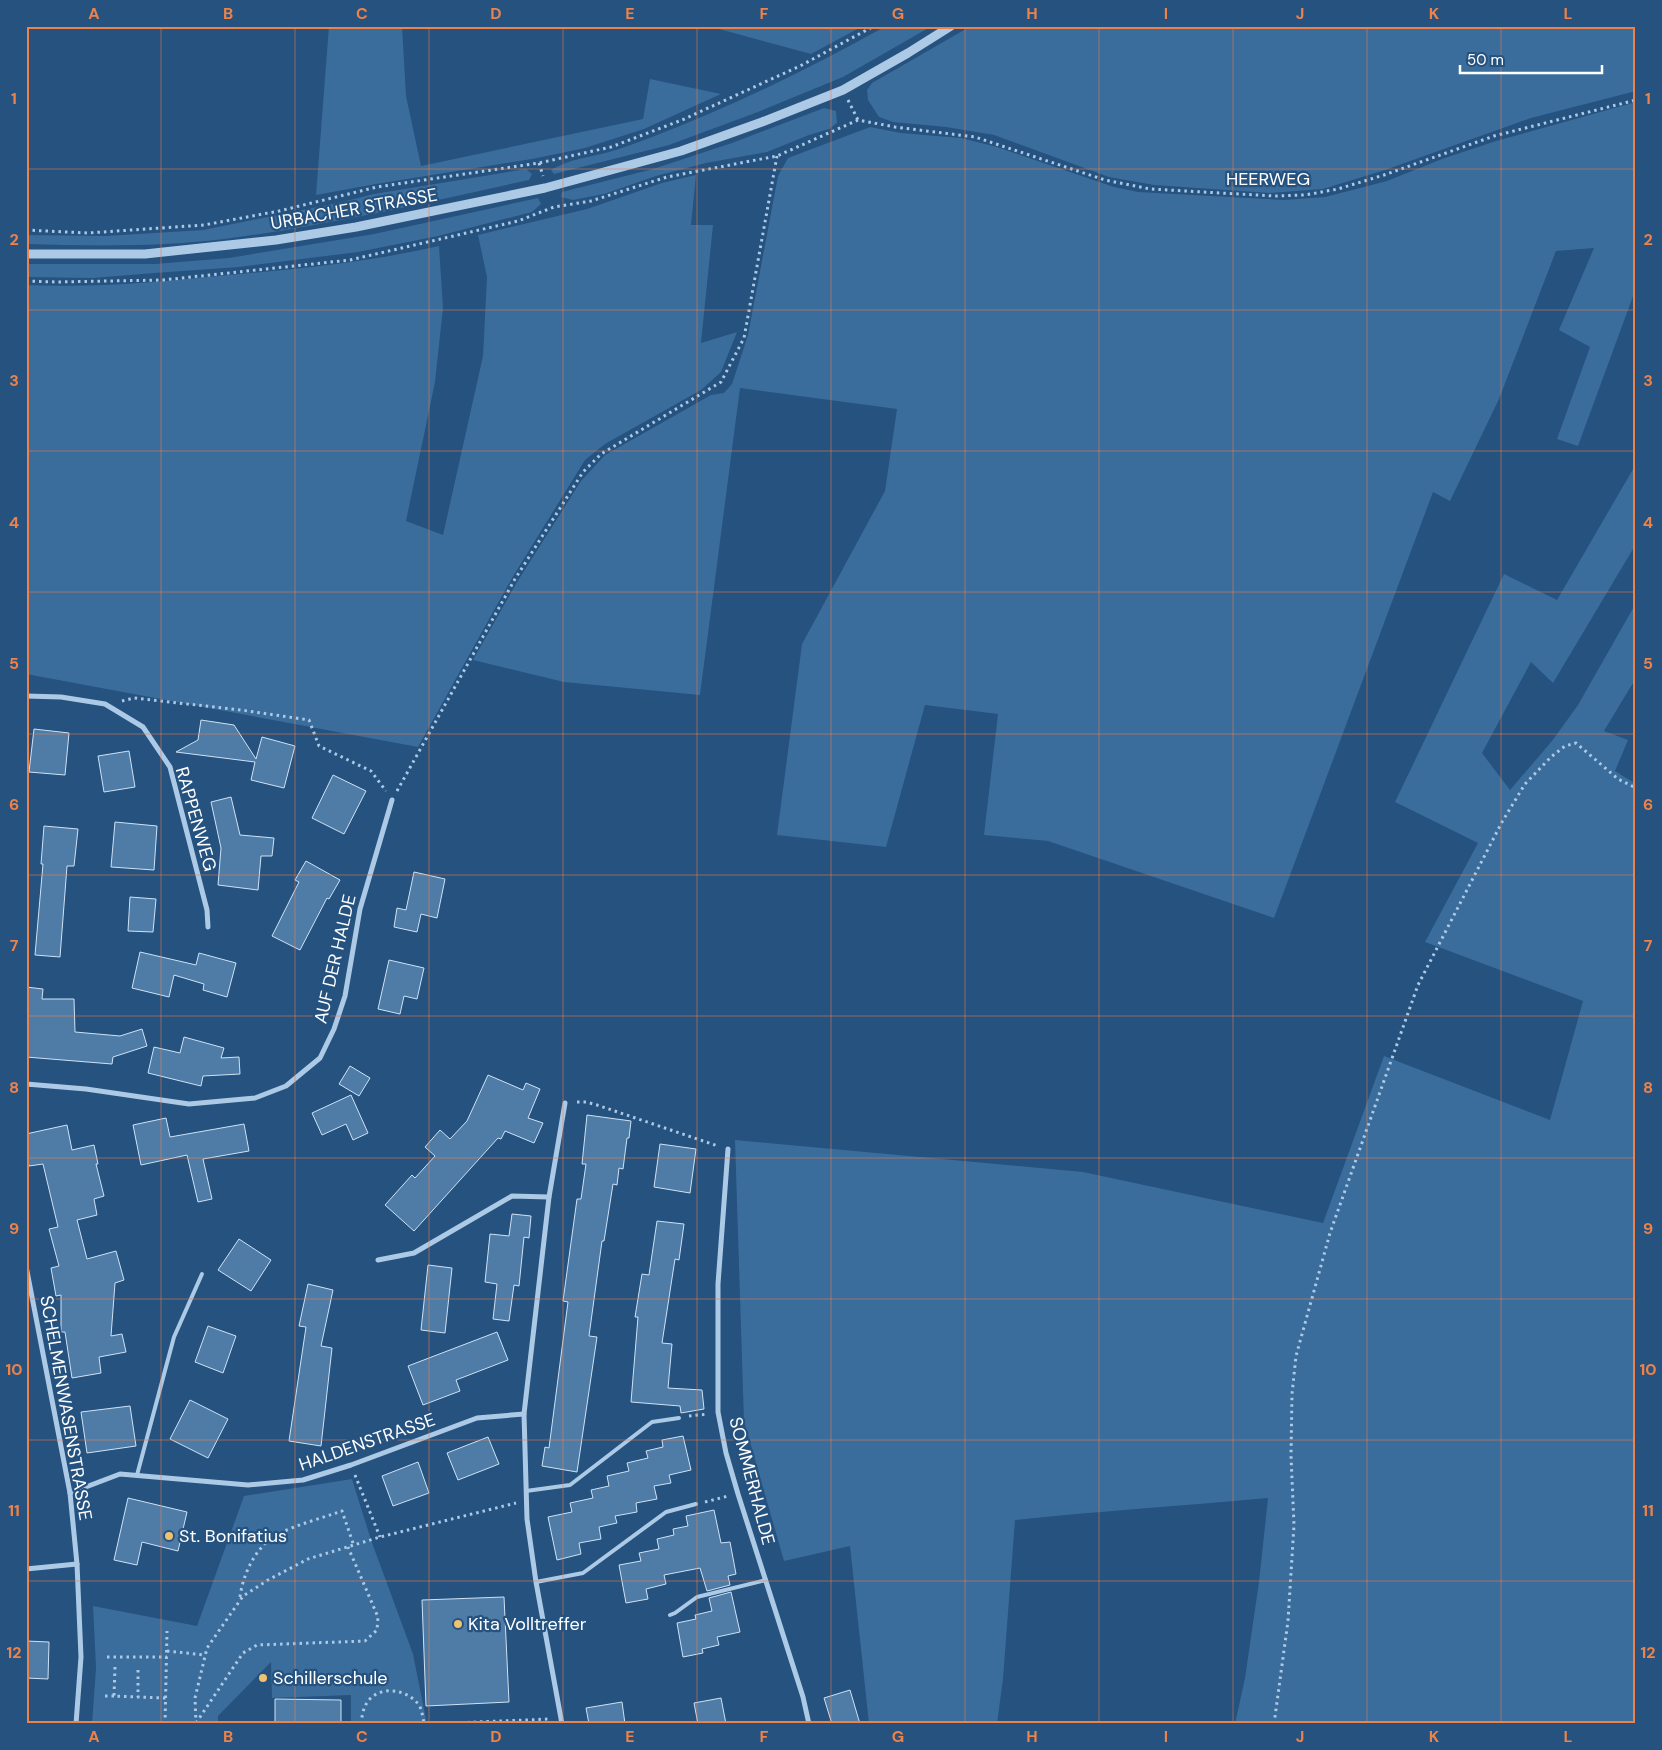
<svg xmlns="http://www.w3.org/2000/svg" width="1662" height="1750" font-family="'DM Sans',sans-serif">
  <rect width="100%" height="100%" fill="#25527f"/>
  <g fill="#3a6c9c">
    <polygon points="329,26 402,26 406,96 421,166 643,119 650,79 721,94 644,129 585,148 532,159 376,184 316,195"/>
    <polygon points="708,26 863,26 811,54"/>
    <path d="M886,26h46l-89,51 -85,35 -89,33 -115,29 -3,-4c21,-12 36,-12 58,-18 14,-4 29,-10 43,-15 81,-31 159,-69 234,-111z"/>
    <polygon points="971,26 1636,26 1636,91 1531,118 1385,170 1323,189 1270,193 1154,185 1109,177 994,135 946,127 893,122 879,117 868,100 867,90 872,83"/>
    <polygon points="1636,102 1636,288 1578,446 1557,439 1590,347 1559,330 1594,248 1556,251 1499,399 1450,501 1433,492 1274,918 1048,841 984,835 998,714 925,705 886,847 777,835 802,644 885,491 897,409 740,388 700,695 564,682 473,660 517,582 581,481 605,455 711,395 724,393 732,384 748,335 778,176 788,158 870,127 901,133 961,138 997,147 1114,187 1138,192 1284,200 1325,197 1387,181 1442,159 1496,141"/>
    <polygon points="824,108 836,111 837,123 829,129 809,135 767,152 706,163 656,176 604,194 573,200 561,197 562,192 653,169 732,143"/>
    <path d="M526,169l6,5 -3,6c-101,22 -202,46 -305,59 -65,8 -132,7 -198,5v-9l80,1 97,-6 139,-28 32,-8z"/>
    <path d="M696,175l-5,50h22l-12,118 36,-11 -16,40 -20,18 -96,54 -20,16 -73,118 -94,169 -392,-73v-389c67,3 135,-3 202,-10 71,-6 141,-13 211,-29l4,62 -8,74 -29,139 37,14 40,-179 4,-79 -9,-42 109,-26 75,-26z"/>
    <polygon points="538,198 541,204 532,212 438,236 358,252 239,267 155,273 93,278 26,277 26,264 155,264 229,258 374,234"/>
    <path d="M1636,464v80l-83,139 -22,-21 -49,91 28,37 42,-49 26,-36 58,-102v75l-32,53 24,9 -13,31 21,13v940h-401l10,-46 14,-96 9,-84c-84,8 -169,13 -253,22l-12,159 -6,45h-128l-19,-178 -66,15 -40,-140 -9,-281 348,32 240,51 61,-167 166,64 33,-119 -158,-59 53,-99 -83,-41 109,-228 53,26z"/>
    <polygon points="352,1479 371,1540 413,1654 427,1724 351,1724 351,1695 272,1698 271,1662 218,1716 218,1724 92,1724 96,1668 93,1606 197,1626 244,1496"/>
  </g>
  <g fill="#4e7ca7" stroke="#cfe2f5">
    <polygon points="201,720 234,725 256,759 262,737 295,746 284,788 251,780 255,762 176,752 198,740"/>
    <polygon points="34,729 69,733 65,775 29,772"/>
    <polygon points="129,751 135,787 104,792 98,756"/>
    <polygon points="333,775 366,791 344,834 312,818"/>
    <polygon points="231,797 240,835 274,838 272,856 261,856 258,890 218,885 221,848 211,802"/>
    <polygon points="115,822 157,826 154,870 111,867"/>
    <polygon points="44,826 78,829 74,866 67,866 60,957 35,955 43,864 41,864"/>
    <polygon points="306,861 340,880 329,899 327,898 300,950 272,936 299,882 295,880"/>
    <polygon points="414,872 445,879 437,918 421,914 417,932 394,927 397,908 406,910"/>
    <polygon points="130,897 156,899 153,932 128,931"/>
    <polygon points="140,952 196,965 199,953 236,963 227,997 203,990 204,984 174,975 169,997 132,988"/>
    <polygon points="389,960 424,968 417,999 404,996 400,1014 378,1009"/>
    <polygon points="26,987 43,989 42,999 74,999 75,1032 120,1036 142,1029 147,1046 113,1057 112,1064 26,1057"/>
    <polygon points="184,1037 224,1048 221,1058 239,1057 240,1074 203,1076 201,1086 148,1073 154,1047 180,1053"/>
    <polygon points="350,1066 370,1078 359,1096 339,1084"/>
    <polygon points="488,1075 523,1090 526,1083 540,1089 528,1118 543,1123 534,1143 505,1131 501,1139 498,1138 414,1231 385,1205 412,1175 415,1178 435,1156 425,1147 440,1130 450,1139 467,1121"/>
    <polygon points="351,1095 368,1133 353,1140 346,1124 322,1135 312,1113"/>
    <polygon points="587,1115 631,1121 629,1138 627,1138 623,1169 619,1168 617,1185 613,1184 604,1241 602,1241 589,1336 597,1337 577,1472 542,1466 545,1447 549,1448 568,1302 563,1301 577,1199 581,1199 586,1164 582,1164"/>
    <polygon points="166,1118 170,1137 244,1124 249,1151 203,1159 212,1199 198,1202 187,1155 141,1165 133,1125"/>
    <polygon points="67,1125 72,1150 94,1145 98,1164 96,1164 104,1196 94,1199 97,1215 77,1220 87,1259 116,1251 124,1280 115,1283 111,1336 122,1334 126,1352 99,1357 101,1373 72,1378 65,1332 61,1332 61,1295 56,1296 51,1268 59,1266 49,1229 58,1227 43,1164 29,1166 26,1152 26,1134"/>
    <polygon points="660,1144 696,1149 690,1193 654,1187"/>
    <polygon points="512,1214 531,1216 529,1238 524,1237 519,1286 514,1285 509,1321 493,1319 497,1284 485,1282 490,1234 509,1236"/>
    <polygon points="657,1221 684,1224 679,1260 675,1259 662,1343 672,1344 668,1388 702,1390 704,1409 681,1413 680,1406 631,1402 638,1317 635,1317 642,1274 649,1275"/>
    <polygon points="239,1239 271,1260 251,1291 218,1270"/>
    <polygon points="428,1265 452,1268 445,1333 421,1330"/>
    <polygon points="308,1284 333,1290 321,1346 332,1348 321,1446 289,1441 306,1327 299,1326"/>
    <polygon points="208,1326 236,1336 223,1373 195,1362"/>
    <polygon points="497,1332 508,1360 456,1380 460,1391 423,1405 408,1366"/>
    <polygon points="190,1400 228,1419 208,1458 170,1439"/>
    <polygon points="130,1406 136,1446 87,1453 81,1412"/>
    <polygon points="683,1436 691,1470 669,1475 671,1483 654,1486 657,1499 636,1503 637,1512 615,1516 617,1523 599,1527 601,1539 579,1543 581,1554 557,1560 548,1517 572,1512 570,1503 593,1498 591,1490 609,1486 607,1476 629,1471 627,1463 648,1458 646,1451 663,1447 662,1440"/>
    <polygon points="488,1437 499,1464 458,1480 447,1453"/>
    <polygon points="418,1462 429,1493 393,1506 382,1476"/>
    <polygon points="128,1498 187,1512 178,1551 142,1542 137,1565 114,1560"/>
    <polygon points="714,1510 721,1543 730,1542 736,1574 728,1576 730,1585 707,1591 700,1568 664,1575 666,1584 646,1589 648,1599 626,1603 619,1565 641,1561 639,1553 659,1549 657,1539 674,1535 673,1529 688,1526 686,1516"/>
    <polygon points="731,1592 740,1632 717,1637 719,1645 702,1649 703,1653 683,1657 677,1623 696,1619 695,1615 712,1611 709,1598"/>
    <polygon points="504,1597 509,1702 426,1706 422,1600"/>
    <polygon points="26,1641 49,1642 48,1679 26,1678"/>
    <polygon points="850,1690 860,1724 832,1724 824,1698"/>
    <polygon points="721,1698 726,1724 698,1724 694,1703"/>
    <polygon points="275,1699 341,1700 341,1724 275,1724"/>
    <polygon points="622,1702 625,1724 589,1724 586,1708"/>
  </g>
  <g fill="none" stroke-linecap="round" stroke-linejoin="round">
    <g stroke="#accae6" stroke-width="3" stroke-dasharray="2.5 4" stroke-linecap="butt">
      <polyline points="848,100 858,120"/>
      <polyline points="539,163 543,176"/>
      <polyline points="26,230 88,233 204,225 279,211 377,187 539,163 611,147 682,120 800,66 874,26"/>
      <polyline points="26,281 57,282 163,280 350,260 518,221 554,207 591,201 667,177 777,156 858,120 895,127 975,137 1105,180 1150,189 1274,196 1305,195 1338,189 1384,175 1494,136 1636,100"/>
      <polyline points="122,701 134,698 241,710 309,720 319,746 371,771 386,791"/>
      <polyline points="397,791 515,579 583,472 601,454 721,382 744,338 777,156"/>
      <polyline points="577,1102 586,1102 597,1105 718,1146"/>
      <polyline points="689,1416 708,1414"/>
      <polyline points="355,1475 380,1537"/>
      <polyline points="705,1502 728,1496"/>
      <path d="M240,1597c3,-24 17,-53 40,-64 19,-9 42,-15 62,-22l12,35"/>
      <polyline points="167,1651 205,1655"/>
      <polyline points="107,1657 167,1657"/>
      <polyline points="115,1667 114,1696 166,1698"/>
      <polyline points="138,1670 138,1697"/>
      <polyline points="105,1696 114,1696"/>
      <polyline points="196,1723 243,1653 257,1645 365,1641 377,1630 378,1617 348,1547"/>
      <polyline points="165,1724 167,1631"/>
      <polyline points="196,1724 195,1698 207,1648 243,1596 268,1580 308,1559 380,1537 516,1503"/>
      <path d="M361,1724c1,-8 2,-16 7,-23 13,-16 39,-12 51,4 3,5 4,13 5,19"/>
      <polyline points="428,1724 550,1719"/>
      <polyline points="1274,1724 1288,1621 1294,1525 1291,1456 1292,1394 1296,1356 1330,1233 1418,985 1502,822 1525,784 1551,757 1565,746 1576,743 1618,779 1636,788"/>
    </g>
    <g stroke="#accae6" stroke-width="4">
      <polyline points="137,1475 174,1337 202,1274"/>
      <polyline points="526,1491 570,1485 652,1422 679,1418"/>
      <polyline points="536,1582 583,1573 666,1512 696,1504"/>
      <polyline points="670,1615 675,1613 697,1597 766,1580"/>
    </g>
    <g stroke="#accae6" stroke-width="5">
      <polyline points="26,696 61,697 105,704 143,727 170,767 207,910 208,927"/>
      <polyline points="26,1084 86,1089 189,1104 255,1098 286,1086 320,1058 334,1029 345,996 360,909 392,800"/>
      <polyline points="728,1149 718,1284 718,1412 726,1453 738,1494 803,1697 809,1724"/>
      <polyline points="378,1260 414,1253 512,1196 549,1197"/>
      <polyline points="26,1266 70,1493 77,1564 81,1657 76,1724"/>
      <polyline points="70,1493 120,1474 248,1485 303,1480 351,1465 477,1418 524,1414"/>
      <polyline points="26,1569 77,1564"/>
      <polyline points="562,1724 536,1582 527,1519 524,1414 549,1197 565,1103"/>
    </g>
    <polyline stroke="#accae6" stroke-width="9" points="26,254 145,254 276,240 356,227 545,188 681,151 762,122 843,90 908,53 951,26"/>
  </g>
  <path fill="none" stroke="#ee8249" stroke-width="1" stroke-opacity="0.55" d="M161,26v1698M295,26v1698M429,26v1698M563,26v1698M697,26v1698M831,26v1698M965,26v1698M1099,26v1698M1233,26v1698M1367,26v1698M1501,26v1698M26,169h1610M26,310h1610M26,451h1610M26,592h1610M26,734h1610M26,875h1610M26,1016h1610M26,1158h1610M26,1299h1610M26,1440h1610M26,1581h1610"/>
  <g fill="#efc270" stroke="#25527f" stroke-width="2">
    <circle cx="169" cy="1536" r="5"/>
    <circle cx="458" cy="1624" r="5"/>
    <circle cx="263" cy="1678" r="5"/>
  </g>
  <g text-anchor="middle" stroke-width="4.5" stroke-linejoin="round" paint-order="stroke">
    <g font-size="18" fill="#fff" stroke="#25527f">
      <text x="1268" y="185">HEERWEG</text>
      <text transform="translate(354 209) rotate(-10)" y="6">URBACHER STRASSE</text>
      <text transform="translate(196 819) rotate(74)" y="6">RAPPENWEG</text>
      <text transform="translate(335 959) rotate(-77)" y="6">AUF DER HALDE</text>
      <text transform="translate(66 1408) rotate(80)" y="6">SCHELMENWASENSTRASSE</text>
      <text transform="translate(367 1442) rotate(-19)" y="6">HALDENSTRASSE</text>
      <text transform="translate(752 1481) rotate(75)" y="6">SOMMERHALDE</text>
    </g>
    <g font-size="18" fill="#fff" stroke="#25527f" text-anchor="start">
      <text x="179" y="1542">St. Bonifatius</text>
      <text x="468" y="1630">Kita Volltreffer</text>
      <text x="273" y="1684">Schillerschule</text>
    </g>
  </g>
  <rect width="1662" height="1750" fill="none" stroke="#25527f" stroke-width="55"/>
  <path d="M1460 65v8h142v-8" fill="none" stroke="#ffffff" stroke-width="2.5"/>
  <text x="1467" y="65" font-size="15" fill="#ffffff" stroke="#25527f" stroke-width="4" paint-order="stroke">50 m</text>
  <rect x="28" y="28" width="1606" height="1694" fill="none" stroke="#ee8249" stroke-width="2"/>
  <g font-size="16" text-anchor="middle" font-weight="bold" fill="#ee8249">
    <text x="94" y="19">A</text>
    <text x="228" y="19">B</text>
    <text x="362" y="19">C</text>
    <text x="496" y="19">D</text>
    <text x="630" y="19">E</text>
    <text x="764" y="19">F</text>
    <text x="898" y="19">G</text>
    <text x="1032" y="19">H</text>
    <text x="1166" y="19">I</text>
    <text x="1300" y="19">J</text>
    <text x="1434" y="19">K</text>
    <text x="1568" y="19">L</text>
    <text x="14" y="104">1</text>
    <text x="1648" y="104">1</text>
    <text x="14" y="245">2</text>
    <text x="1648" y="245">2</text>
    <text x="14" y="386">3</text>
    <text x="1648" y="386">3</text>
    <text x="14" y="528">4</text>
    <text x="1648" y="528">4</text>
    <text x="14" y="669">5</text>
    <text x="1648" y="669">5</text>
    <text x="14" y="810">6</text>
    <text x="1648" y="810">6</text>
    <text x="14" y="951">7</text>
    <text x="1648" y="951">7</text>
    <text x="14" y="1093">8</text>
    <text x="1648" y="1093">8</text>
    <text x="14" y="1234">9</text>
    <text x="1648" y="1234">9</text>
    <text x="14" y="1375">10</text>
    <text x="1648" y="1375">10</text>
    <text x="14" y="1516">11</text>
    <text x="1648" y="1516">11</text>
    <text x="14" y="1658">12</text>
    <text x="1648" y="1658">12</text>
    <text x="94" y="1742">A</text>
    <text x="228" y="1742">B</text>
    <text x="362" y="1742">C</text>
    <text x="496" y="1742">D</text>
    <text x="630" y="1742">E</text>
    <text x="764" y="1742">F</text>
    <text x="898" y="1742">G</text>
    <text x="1032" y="1742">H</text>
    <text x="1166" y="1742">I</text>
    <text x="1300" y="1742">J</text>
    <text x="1434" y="1742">K</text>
    <text x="1568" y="1742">L</text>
  </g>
</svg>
